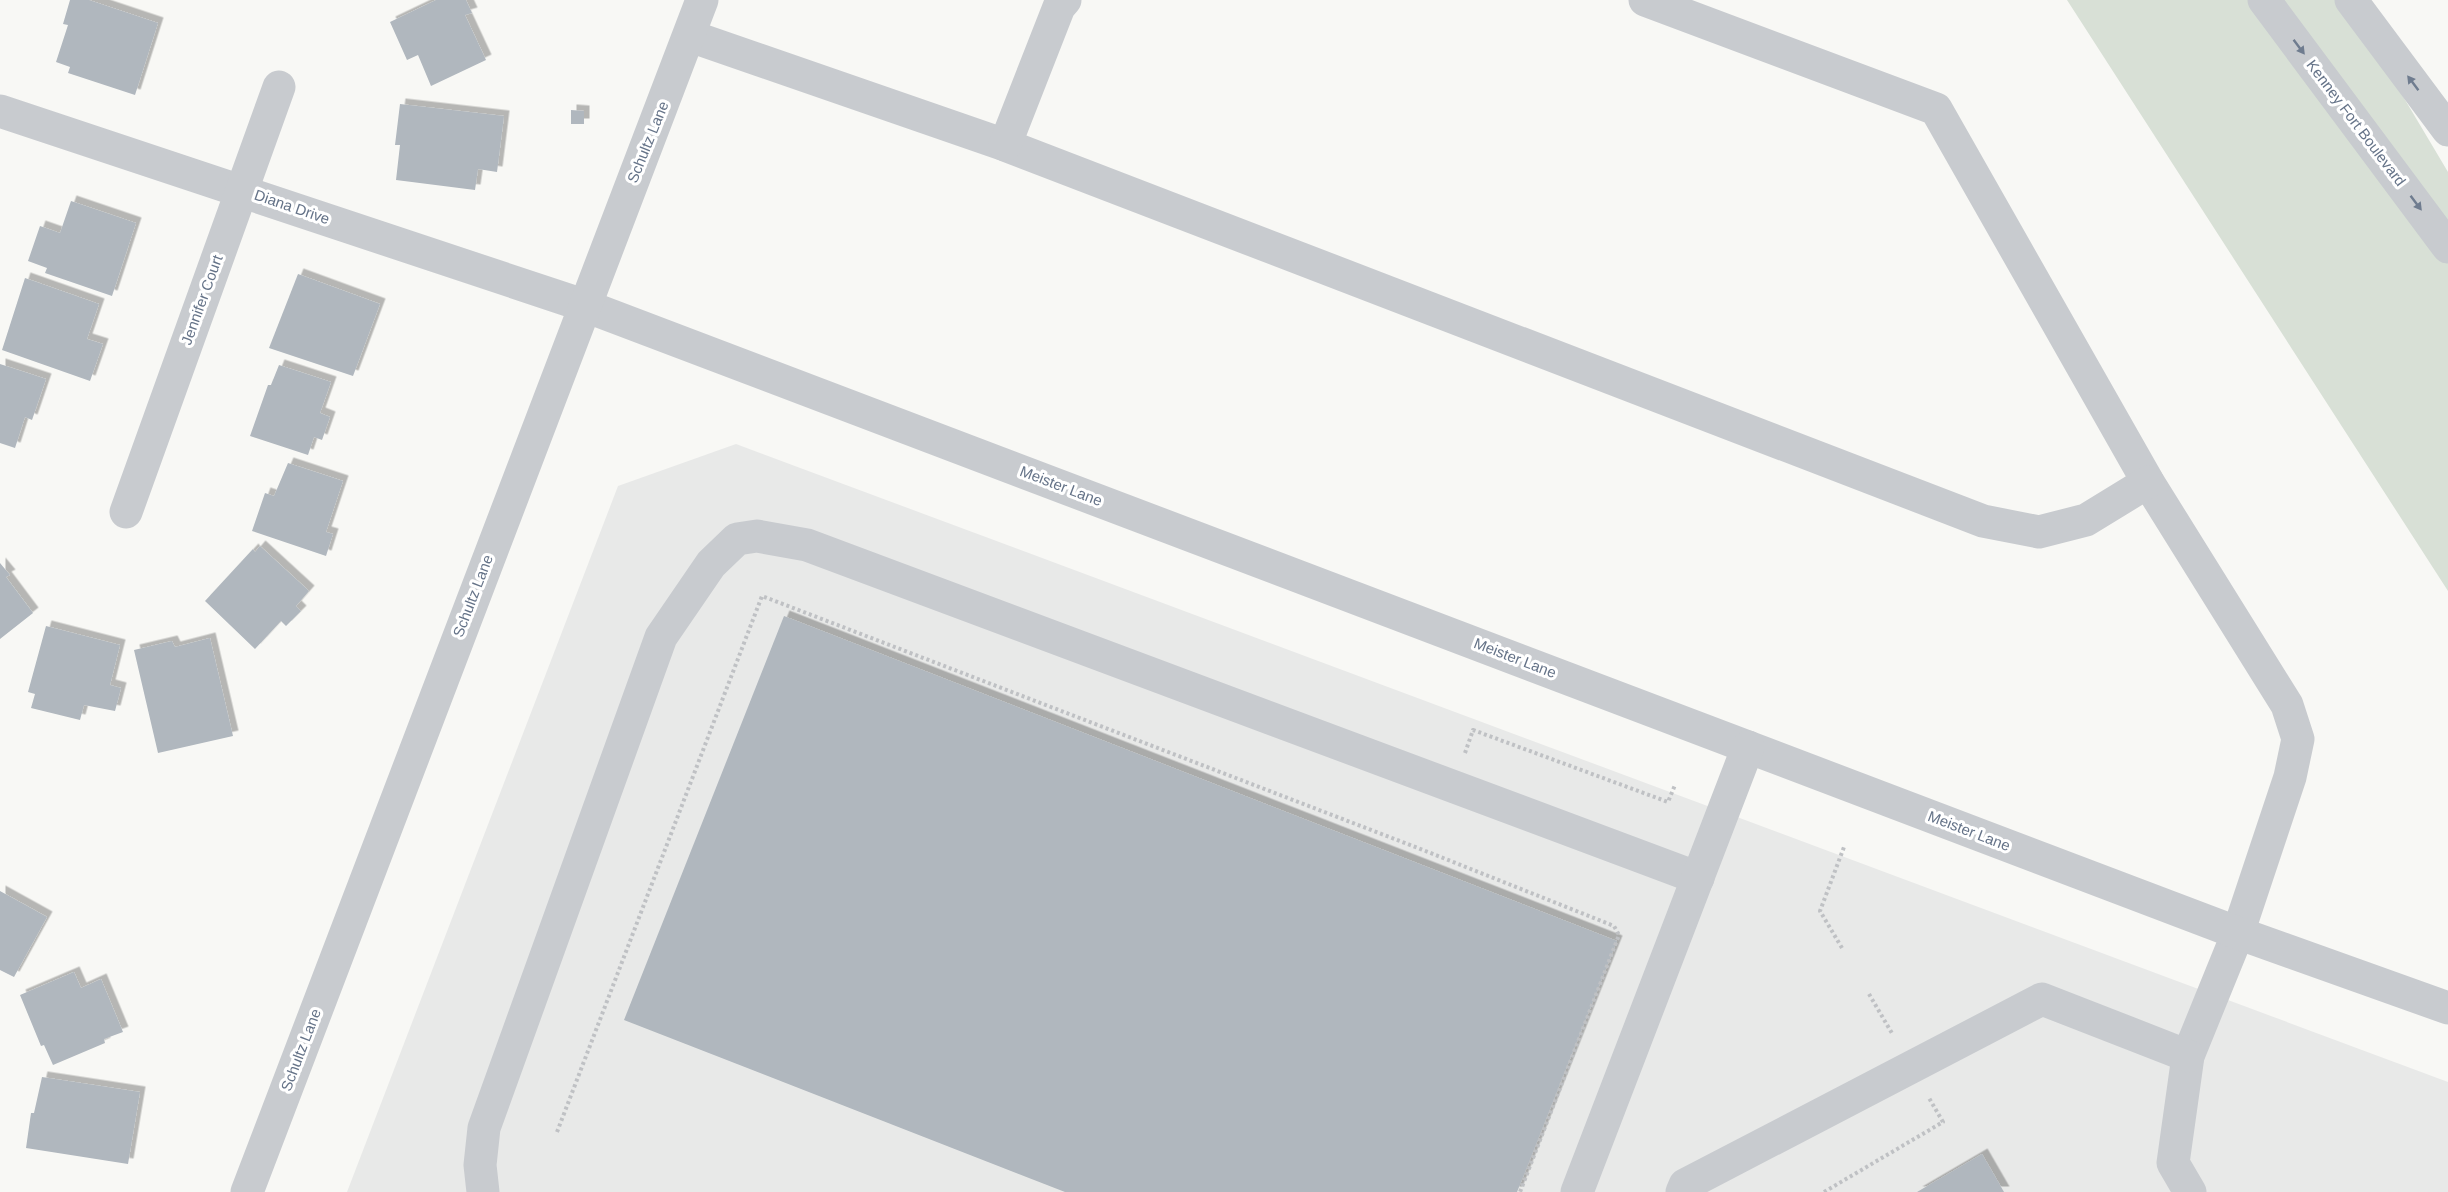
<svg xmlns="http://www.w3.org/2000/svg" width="2448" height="1192" font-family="Helvetica,sans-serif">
  <defs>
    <filter id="shadow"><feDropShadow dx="5.5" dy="-5.5" stdDeviation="0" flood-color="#0004"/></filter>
  </defs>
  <rect width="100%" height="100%" fill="#f8f8f5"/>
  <polygon fill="#e8e9e8" points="736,444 2448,1082 2448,1192 347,1192 618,486"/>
  <polygon fill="#d8e0d6" points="2067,0 2354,0 2376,51 2448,172 2448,591"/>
  <g fill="#b0b7be" filter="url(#shadow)">
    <polygon points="70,0 89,0 158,23 135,95 68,73 70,67 56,62 68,25 63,24"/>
    <polygon points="436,0 466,0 472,13 465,15 486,60 431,86 418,55 407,60 390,22"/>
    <polygon points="400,104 504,116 497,172 478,169 475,190 396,180 400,145 395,145"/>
    <polygon points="571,110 584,111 584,124 571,124"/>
    <polygon points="71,201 136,223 112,296 45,273 47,268 28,261 40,226 60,233"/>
    <polygon points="298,274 380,304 353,376 269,348"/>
    <polygon points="25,278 99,304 87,339 103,344 90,381 2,350"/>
    <polygon points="0,364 46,379 32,420 25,417 15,448 0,443"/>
    <polygon points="279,365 331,382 320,413 330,417 322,440 314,437 308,455 250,436 268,385 271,385"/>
    <polygon points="288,463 343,481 326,532 333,534 326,556 252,531 265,493 274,496"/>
    <polygon points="260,546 309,591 296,606 301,611 286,626 281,621 255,649 205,601 253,549 255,552"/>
    <polygon points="0,563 10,575 6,577 33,613 0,639"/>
    <polygon points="784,616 1617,941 1517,1192 1065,1192 624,1020"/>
    <polygon points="46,626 120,645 110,685 121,688 115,711 84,705 80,720 31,708 35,694 28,692"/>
    <polygon points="210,638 233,736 158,753 134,650 172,641 175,647"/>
    <polygon points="0,891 47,917 14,977 0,970"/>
    <polygon points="74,972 81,988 101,979 123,1032 104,1039 105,1043 53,1065 44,1045 41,1046 20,995"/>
    <polygon points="42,1077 140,1092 128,1164 26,1148 31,1113 34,1113"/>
    <polygon points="1982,1154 2004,1192 1917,1192"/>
  </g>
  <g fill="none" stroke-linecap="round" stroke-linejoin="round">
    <g stroke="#bfc1c4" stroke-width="4" stroke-dasharray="3 3" stroke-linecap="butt">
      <polyline points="1465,753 1473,730 1668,802 1675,785"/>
      <polyline points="1842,948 1820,911 1844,847"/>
      <polyline points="1869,994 1893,1035"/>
      <polyline points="557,1132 762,596 1418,848 1614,926 1619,935 1520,1192"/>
      <polyline points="1824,1192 1943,1122 1929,1098"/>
    </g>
    <g stroke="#c8cbcf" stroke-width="33">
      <polyline points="1645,0 1936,109 2148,482 2287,705 2298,739 2290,777 2238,933 2188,1056 2173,1163 2190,1192"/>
      <polyline points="2264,0 2448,247"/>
      <polyline points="2351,0 2448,130"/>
      <polyline points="690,36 1005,145 1983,521 2039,532 2086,520 2148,482"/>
      <polyline points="0,111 583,305 2238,933 2448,1008"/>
      <polyline points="1005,145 1059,7 1065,0"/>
      <polyline points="126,512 279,87"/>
      <polyline points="247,1192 702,0"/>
      <polyline points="483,1192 480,1165 484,1128 661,637 711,564 737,539 757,536 807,545 1698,878"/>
      <polyline points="1577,1192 1748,747"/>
      <polyline points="1682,1192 1685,1185 2042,999 2188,1056"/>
    </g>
  </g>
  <defs><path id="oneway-solid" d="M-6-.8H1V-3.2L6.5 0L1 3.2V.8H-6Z" transform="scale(1.5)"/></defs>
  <g fill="#6f7c8f">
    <use href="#oneway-solid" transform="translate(2299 47) rotate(53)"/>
    <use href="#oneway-solid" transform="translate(2413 83) rotate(-127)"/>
    <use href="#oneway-solid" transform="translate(2416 203) rotate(53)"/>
  </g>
  <g text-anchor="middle" stroke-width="6" stroke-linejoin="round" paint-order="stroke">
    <g font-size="15" fill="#657388" stroke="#fff">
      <text transform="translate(2356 123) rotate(53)" y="5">Kenney Fort Boulevard</text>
      <text transform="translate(648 142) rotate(-68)" y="5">Schultz Lane</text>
      <text transform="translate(292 207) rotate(19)" y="5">Diana Drive</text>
      <text transform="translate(202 300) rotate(-70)" y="5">Jennifer Court</text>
      <text transform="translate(1061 486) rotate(21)" y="5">Meister Lane</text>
      <text transform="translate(473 596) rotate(-69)" y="5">Schultz Lane</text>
      <text transform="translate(1515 658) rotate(21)" y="5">Meister Lane</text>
      <text transform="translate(1969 831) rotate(21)" y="5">Meister Lane</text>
      <text transform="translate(301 1050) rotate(-69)" y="5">Schultz Lane</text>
    </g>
  </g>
</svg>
